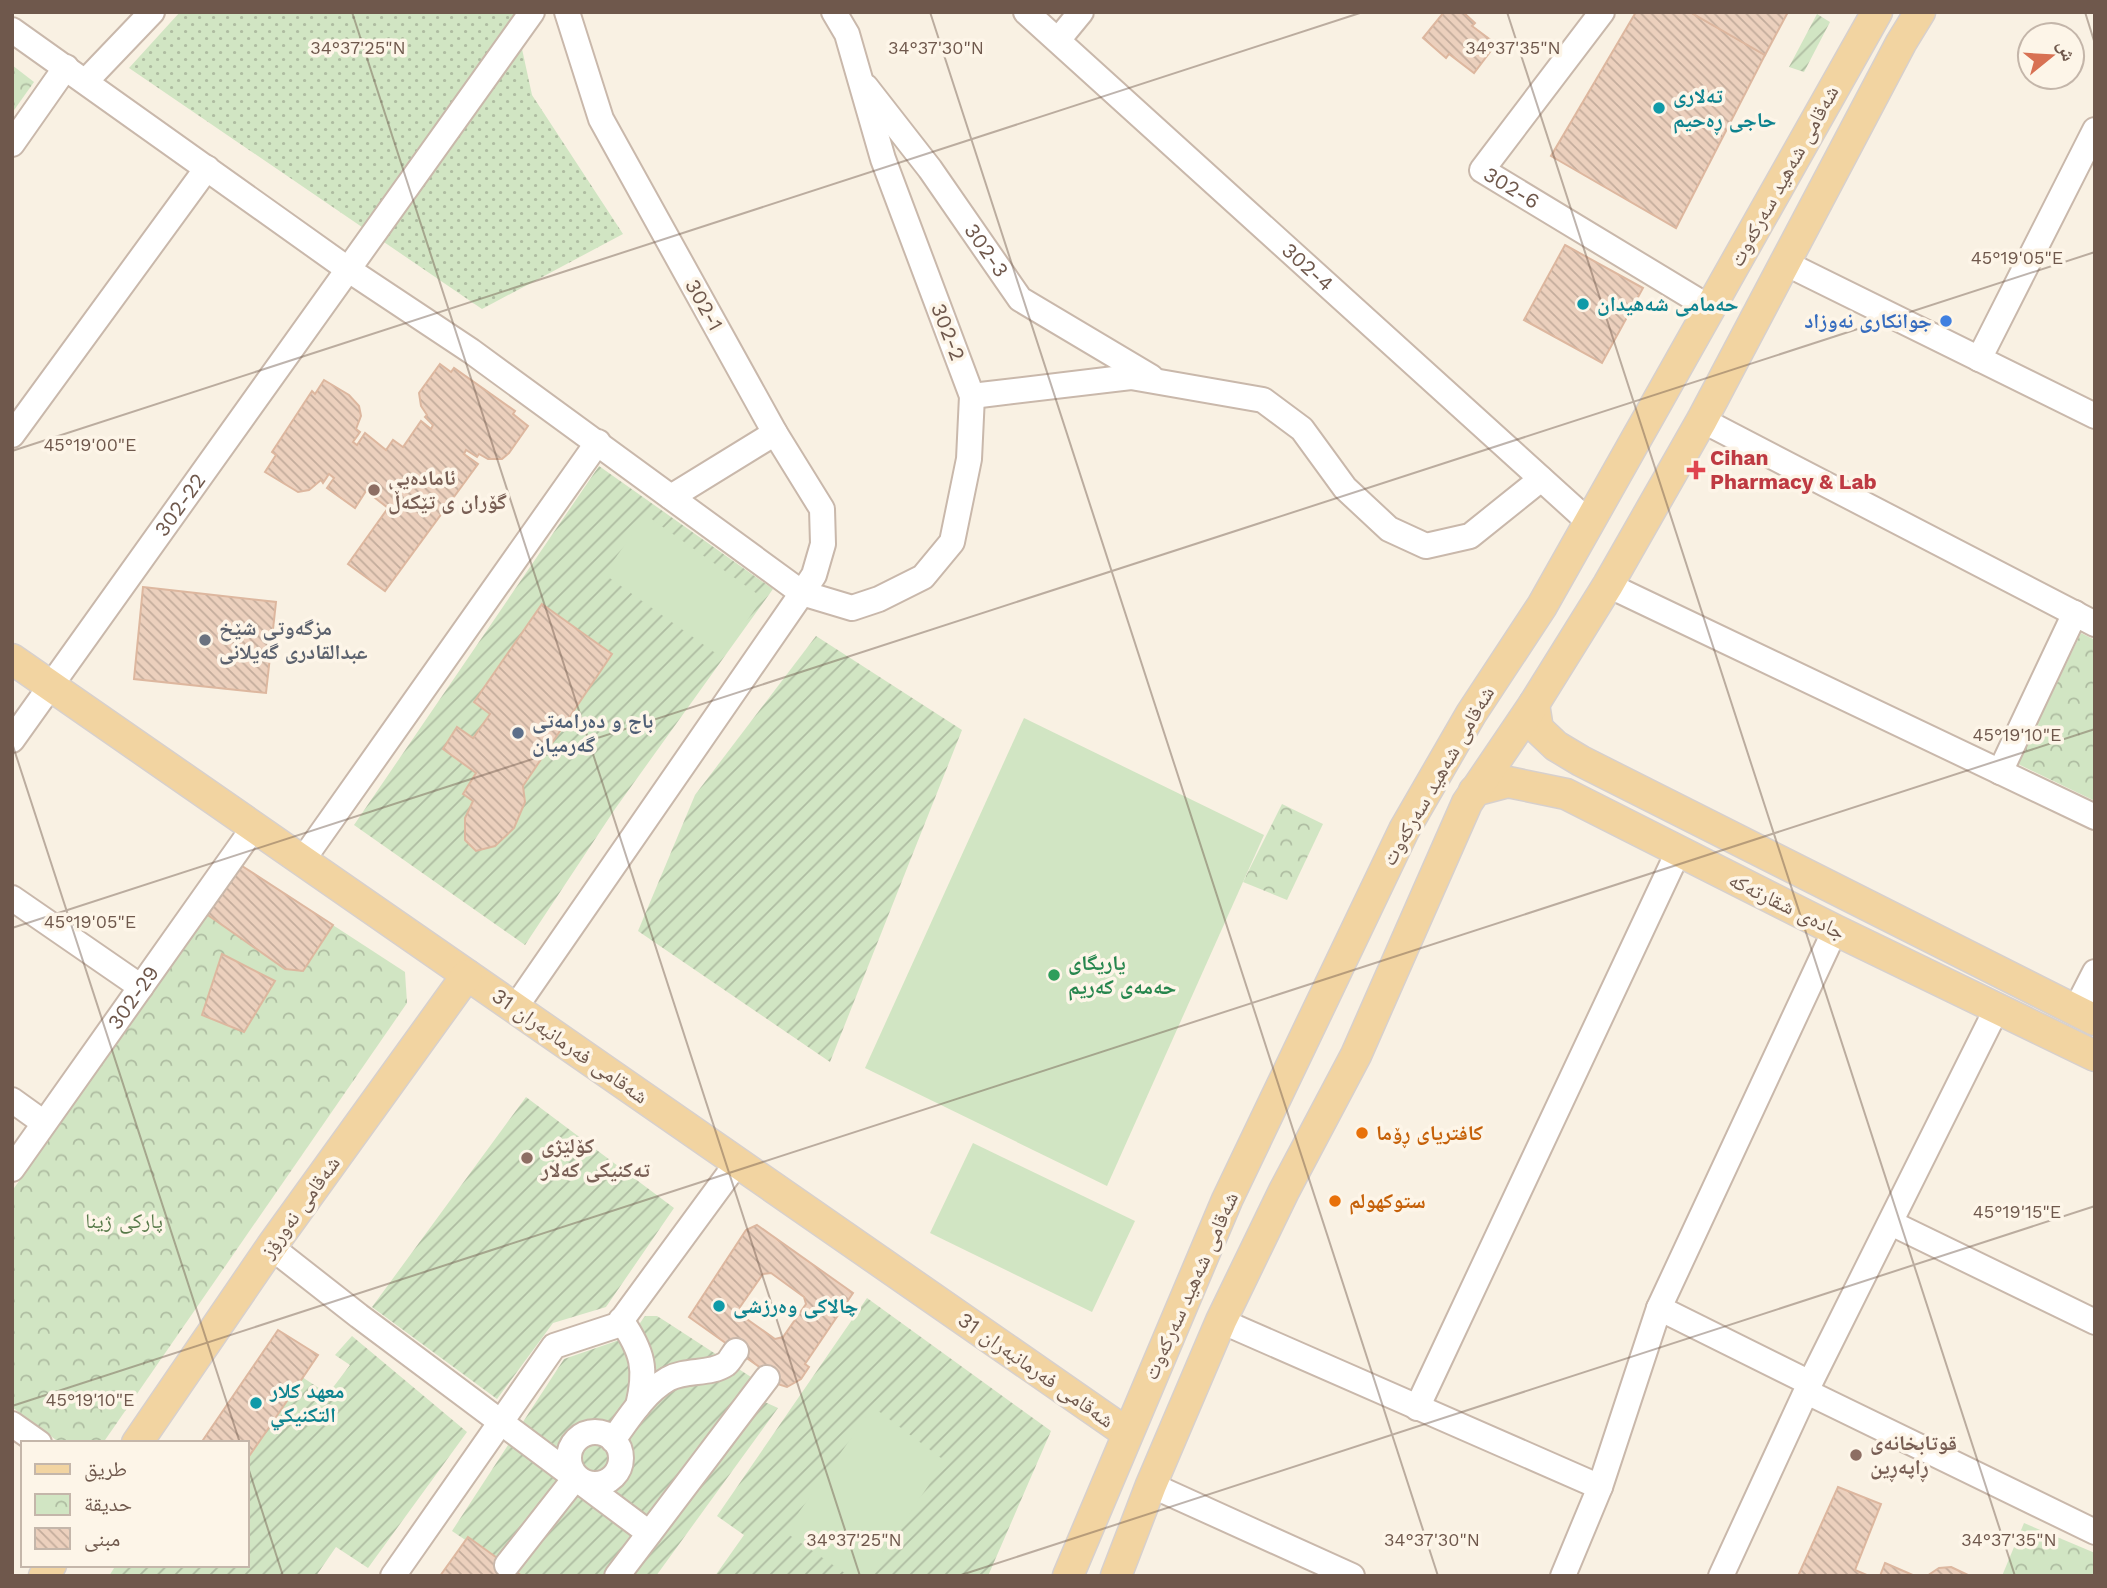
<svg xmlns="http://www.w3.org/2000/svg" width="2107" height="1588" font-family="'Work Sans','Noto Naskh Arabic',sans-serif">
  <defs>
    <pattern id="grass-dots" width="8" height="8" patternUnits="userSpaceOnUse" patternTransform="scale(1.75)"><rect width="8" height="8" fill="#d1e5c3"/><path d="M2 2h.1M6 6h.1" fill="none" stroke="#aebca1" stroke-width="1.8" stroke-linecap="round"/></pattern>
    <pattern id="park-crowns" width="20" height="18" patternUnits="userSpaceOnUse" patternTransform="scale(1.75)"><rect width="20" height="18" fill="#d1e5c3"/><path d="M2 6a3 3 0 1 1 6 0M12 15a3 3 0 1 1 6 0" fill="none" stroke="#aebca1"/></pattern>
    <pattern id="garden-furrows" width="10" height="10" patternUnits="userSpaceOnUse" patternTransform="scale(1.75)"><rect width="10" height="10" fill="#d1e5c3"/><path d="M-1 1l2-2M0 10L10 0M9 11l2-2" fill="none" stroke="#aebca1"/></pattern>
    <pattern id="building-back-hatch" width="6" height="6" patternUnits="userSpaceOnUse" patternTransform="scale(1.75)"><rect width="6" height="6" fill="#ecd0bd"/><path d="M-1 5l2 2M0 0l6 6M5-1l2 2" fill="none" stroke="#c3ac9c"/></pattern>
  </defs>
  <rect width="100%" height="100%" fill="#f9f1e3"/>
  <polygon fill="url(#grass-dots)" points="180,12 514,12 532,95 623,234 482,309 129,68"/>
  <g fill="url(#park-crowns)">
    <polygon points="12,65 34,82 12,113"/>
    <polygon points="2081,633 2095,640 2095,801 2018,764"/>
    <polygon points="1282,804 1323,824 1287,900 1243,882"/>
    <polygon points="239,864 405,972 407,1003 103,1443 60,1443 12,1407 12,1191"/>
    <polygon points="2024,1523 2095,1553 2095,1576 2002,1576"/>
  </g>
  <g fill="url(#garden-furrows)">
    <polygon points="1817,14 1830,22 1804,72 1789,67"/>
    <polygon points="599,466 773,589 615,809 525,945 354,825"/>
    <polygon points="816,636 962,730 830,1062 638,931 695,795"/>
    <polygon points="526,1097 674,1208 606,1307 553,1323 497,1399 372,1307"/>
    <polygon points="867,1298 1051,1431 988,1576 715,1576 744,1535 717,1516"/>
    <polygon points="645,1316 657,1316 665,1321 751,1377 741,1391 778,1408 656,1576 519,1576 452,1531 564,1359 631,1336"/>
    <polygon points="352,1336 467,1432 368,1568 336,1547 316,1576 109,1576 116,1565 247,1565 247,1459 302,1377 328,1394 350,1365 335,1355"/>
  </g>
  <g fill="#d1e5c3">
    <polygon points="646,515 763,598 721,657 604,574"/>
    <polygon points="1024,718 1264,835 1107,1186 865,1068"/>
    <polygon points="973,1143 1135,1221 1092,1312 930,1233"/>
    <polygon points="873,1407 945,1461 867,1576 849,1576 785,1532"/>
  </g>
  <g fill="url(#building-back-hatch)" stroke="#ddb79f" stroke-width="2" fill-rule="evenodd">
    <polygon points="1444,12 1463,12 1475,23 1472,26 1496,44 1474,73 1449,54 1446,58 1423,38"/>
    <polygon points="1636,12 1690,12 1765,55 1676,228 1551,156"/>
    <polygon points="1690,12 1788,12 1765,55"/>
    <polygon points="1565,245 1643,288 1602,363 1524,320"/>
    <polygon points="440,364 451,372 454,368 515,411 513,414 528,426 509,453 502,459 488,459 479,454 477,457 466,450 464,454 478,464 385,591 348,564 388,508 366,491 355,508 327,488 334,478 329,474 323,483 321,480 309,490 298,492 265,472 276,455 272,452 312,391 315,394 324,380 349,395 359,406 361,416 356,429 360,432 353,442 357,445 365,433 386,450 393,440 403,447 421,421 431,429 433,425 425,417 427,415 421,406 419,393"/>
    <polygon points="143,587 276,602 266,693 134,679"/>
    <polygon points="542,604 612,654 523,786 525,802 514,828 495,846 476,851 465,840 465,818 473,801 463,794 476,773 443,749 457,727 473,738 490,714 474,702"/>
    <polygon points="239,864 333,925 303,971 285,969 205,913"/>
    <polygon points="222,954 275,981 244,1032 202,1015"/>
    <path d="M757,1225l96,68 -48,71 4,3 -8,12 -14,8 -13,-4 -9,-12 -76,-54 57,-87zM771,1273l33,24 2,7 -23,33 -8,2 -34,-24 -1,-8 23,-33z"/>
    <polygon points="278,1330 318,1355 268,1429 247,1459 247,1443 201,1443"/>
    <polygon points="1838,1487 1881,1504 1855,1570 1869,1576 1798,1576"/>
    <polygon points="468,1537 522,1576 440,1576"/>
    <polygon points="1885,1563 1915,1576 1880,1576"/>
    <polygon points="1951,1567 1970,1576 1927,1576 1939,1568"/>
  </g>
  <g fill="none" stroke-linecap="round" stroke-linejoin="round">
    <defs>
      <g id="minor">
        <path id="s1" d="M1026,12l563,510"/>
        <path id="s2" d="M1602,12l-120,158 228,138"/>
        <polyline points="12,30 349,270 471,351 802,593 852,608 879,599 923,577 952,542 969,459 972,396 883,159 847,34 834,12"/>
        <polyline points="1058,40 1081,12"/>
        <polyline points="86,81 152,12"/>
        <path id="s3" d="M866,87l64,82 90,130 131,78"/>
        <polyline points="12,144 66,67"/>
        <polyline points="1785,263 2095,416"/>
        <polyline points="1979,359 2095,130"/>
        <polyline points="972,396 1131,377 1263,400 1302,429 1345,488 1389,529 1426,546 1470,536 1541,479"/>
        <polyline points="1702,420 2095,624"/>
        <polyline points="12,435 207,168"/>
        <polyline points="671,497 775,433"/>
        <polyline points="1608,585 2095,817"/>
        <path id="s4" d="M12,740l520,-728"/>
        <polyline points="2000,772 2075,613"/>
        <polyline points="302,861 598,442"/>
        <polyline points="12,898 141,987"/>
        <polyline points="515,1008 802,593 814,575 823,544 822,509 775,433 601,119 567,12"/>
        <polyline points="2075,1011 2095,972"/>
        <polyline points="12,1100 44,1123"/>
        <path id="s5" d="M12,1169l242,-342"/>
        <polyline points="1891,1223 2095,1322"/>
        <polyline points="271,1247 359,1316 649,1533"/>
        <polyline points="1659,1308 1810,1383"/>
        <path d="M621,1320c22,32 26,49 17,86"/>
        <polyline points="1221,1321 1600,1487"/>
        <polyline points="1807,1392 2095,1532"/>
        <polyline points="1417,1408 1678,852"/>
        <polyline points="12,1424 39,1443"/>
        <circle cx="595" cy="1458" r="26"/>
        <path d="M613,1440c16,-22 31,-47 55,-61 18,-10 42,-4 58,-15 4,-3 7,-10 10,-13"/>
        <polyline points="1151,1485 1352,1576"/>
        <polyline points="507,1565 576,1477"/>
        <polyline points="393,1576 554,1346 618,1325 737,1163"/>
        <polyline points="617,1576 767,1378"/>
        <polyline points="1563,1576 1600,1487 1659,1308 1835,930"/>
        <polyline points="1721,1576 1810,1383 1997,1008"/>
      </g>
      <g id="major">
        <polyline points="12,659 1127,1433"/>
        <polyline points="1534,704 1538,729 1556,746 1581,761 2095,1020"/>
        <polyline points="1474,791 1508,782 1566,794 1835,930 2095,1056"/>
        <polyline points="137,1443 271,1247 467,975"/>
        <polyline points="44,1576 51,1565"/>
        <polyline points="1068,1576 1227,1200 1404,830 1471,714 1542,606 1877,12"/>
        <polyline points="1116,1576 1151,1485 1221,1321 1284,1191 1356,1055 1467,803 1534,704 1608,585 1702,420 1901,43 1920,12"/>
      </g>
    </defs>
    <use href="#minor" stroke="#c9b8ab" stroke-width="28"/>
    <use href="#major" stroke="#d7d0cd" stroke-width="33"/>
    <use href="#minor" stroke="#fff" stroke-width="24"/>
    <use href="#major" stroke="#f2d4a1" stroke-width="30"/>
  </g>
  <path fill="none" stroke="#6f584c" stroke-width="2" stroke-opacity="0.45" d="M352,12l508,1564M930,12l508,1564M1507,12l508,1564M2085,12l10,32M12,451l1351,-439M12,743l228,700M12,928l2083,-676M12,1406l2083,-677M247,1464l36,112M958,1576l1137,-370"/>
  <g fill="#0f9aa8" stroke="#fdf5e8" stroke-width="2.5">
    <circle cx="1659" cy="108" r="7"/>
    <circle cx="1583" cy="304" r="7"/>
    <circle cx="719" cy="1306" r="7"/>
    <circle cx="256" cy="1403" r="7"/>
  </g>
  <circle fill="#3f7fe0" stroke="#fdf5e8" stroke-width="2.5" cx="1946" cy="321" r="7"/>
  <path fill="#e0444e" stroke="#fdf5e8" stroke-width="2.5" d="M1692.5 459.5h7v7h7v7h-7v7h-7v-7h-7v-7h7z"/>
  <g fill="#8d6e63" stroke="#fdf5e8" stroke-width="2.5">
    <circle cx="374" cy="490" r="7"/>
    <circle cx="527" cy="1158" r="7"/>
    <circle cx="1856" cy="1455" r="7"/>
  </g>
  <circle fill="#6b7280" stroke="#fdf5e8" stroke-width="2.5" cx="205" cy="640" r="7"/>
  <circle fill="#5c6f8a" stroke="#fdf5e8" stroke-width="2.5" cx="518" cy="733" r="7"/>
  <circle fill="#2e9e5b" stroke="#fdf5e8" stroke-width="2.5" cx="1054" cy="975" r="7"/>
  <g fill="#e8710a" stroke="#fdf5e8" stroke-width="2.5">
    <circle cx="1362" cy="1133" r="7"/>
    <circle cx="1335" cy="1201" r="7"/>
  </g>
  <g text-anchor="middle" stroke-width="7" stroke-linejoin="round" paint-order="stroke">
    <g font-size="21" font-weight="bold" fill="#0d838f" stroke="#fdf5e8" text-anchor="start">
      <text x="1673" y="103">تەلاری<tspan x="1673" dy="24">حاجی ڕەحیم</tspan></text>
      <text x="1597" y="311">حەمامی شەهیدان</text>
      <text x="733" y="1313">چالاکی وەرزشی</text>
      <text x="270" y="1398">معهد كلار<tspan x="270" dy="24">التكنيكي</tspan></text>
    </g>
    <g font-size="21" fill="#6f584c" stroke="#fdf5e8">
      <text transform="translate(1784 176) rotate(-61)" y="7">شەقامی شەهید سەرکەوت</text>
      <text dy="7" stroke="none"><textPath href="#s2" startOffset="233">302-6</textPath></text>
      <text dy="7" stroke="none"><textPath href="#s3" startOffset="203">302-3</textPath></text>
      <text dy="7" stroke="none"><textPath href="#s1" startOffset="380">302-4</textPath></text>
      <text transform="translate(704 305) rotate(61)" y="7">302-1</text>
      <text transform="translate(948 332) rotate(69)" y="7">302-2</text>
      <text dy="7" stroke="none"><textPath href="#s4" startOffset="289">302-22</textPath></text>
      <text transform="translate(1438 776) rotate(-60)" y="7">شەقامی شەهید سەرکەوت</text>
      <text transform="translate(1787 906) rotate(26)" y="7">جادەی شقارتەکە</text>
      <text dy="7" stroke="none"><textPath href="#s5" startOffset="210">302-29</textPath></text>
      <text transform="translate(570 1046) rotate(35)" y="7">شەقامی فەرمانبەران 31</text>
      <text transform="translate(300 1207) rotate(-54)" y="7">شەقامی نەورۆز</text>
      <text transform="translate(1191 1286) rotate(-66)" y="7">شەقامی شەهید سەرکەوت</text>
      <text transform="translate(1036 1370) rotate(35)" y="7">شەقامی فەرمانبەران 31</text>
    </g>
    <g font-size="21" font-weight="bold" fill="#366cbe" stroke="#fdf5e8" text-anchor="end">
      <text x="1932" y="328">جوانکاری نەوزاد</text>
    </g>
    <g font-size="21" font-weight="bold" fill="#be3a42" stroke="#fdf5e8" text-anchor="start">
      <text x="1710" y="465">Cihan<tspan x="1710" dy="24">Pharmacy &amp; Lab</tspan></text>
    </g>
    <g font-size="21" font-weight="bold" fill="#785e54" stroke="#fdf5e8" text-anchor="start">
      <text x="388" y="485">ئامادەیی<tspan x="388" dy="24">گۆران ی تێکەڵ</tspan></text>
      <text x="541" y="1153">کۆلێژی<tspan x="541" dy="24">تەکنیکی کەلار</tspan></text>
      <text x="1870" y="1450">قوتابخانەی<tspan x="1870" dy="24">ڕاپەڕین</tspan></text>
    </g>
    <g font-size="21" font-weight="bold" fill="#5b616d" stroke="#fdf5e8" text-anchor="start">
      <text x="219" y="635">مزگەوتی شێخ<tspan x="219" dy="24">عبدالقادری گەیلانی</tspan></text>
    </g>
    <g font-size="21" font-weight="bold" fill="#4e5e75" stroke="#fdf5e8" text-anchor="start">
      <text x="532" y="728">باج و دەرامەتی<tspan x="532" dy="24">گەرمیان</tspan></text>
    </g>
    <g font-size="21" font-weight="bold" fill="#27864d" stroke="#fdf5e8" text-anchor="start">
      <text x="1068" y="970">یاریگای<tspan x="1068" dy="24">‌حەمەی کەریم</tspan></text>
    </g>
    <g font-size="21" font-weight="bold" fill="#c56008" stroke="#fdf5e8" text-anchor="start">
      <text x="1376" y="1140">کافتریای ڕۆما</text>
      <text x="1349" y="1208">ستوكهولم</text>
    </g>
    <g font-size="21" fill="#567948" stroke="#fdf5e8">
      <text x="124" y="1228">پارکی ژینا</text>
    </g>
  </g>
  <g font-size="18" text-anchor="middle" fill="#6f584c" stroke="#fdf5e8" stroke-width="7" stroke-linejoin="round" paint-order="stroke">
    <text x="358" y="54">34°37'25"N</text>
    <text x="936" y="54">34°37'30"N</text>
    <text x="1513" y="54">34°37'35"N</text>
    <text x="2017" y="264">45°19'05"E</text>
    <text x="90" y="451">45°19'00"E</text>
    <text x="2017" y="741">45°19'10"E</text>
    <text x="90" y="928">45°19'05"E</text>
    <text x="2017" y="1218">45°19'15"E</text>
    <text x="90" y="1406">45°19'10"E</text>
    <text x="854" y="1546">34°37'25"N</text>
    <text x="1432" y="1546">34°37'30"N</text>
    <text x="2009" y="1546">34°37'35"N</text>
  </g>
  <rect width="2107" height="1588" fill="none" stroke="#6f584c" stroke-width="28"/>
  <rect x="21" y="1441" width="228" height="126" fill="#fdf5e8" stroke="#c4b6aa" stroke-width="2"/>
  <rect x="35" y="1464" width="35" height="10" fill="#f2d4a1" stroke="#c4b6aa" stroke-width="2"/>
  <text x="84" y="1476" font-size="21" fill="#6f584c">طريق</text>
  <rect x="35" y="1494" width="35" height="21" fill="url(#park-crowns)" stroke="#c4b6aa" stroke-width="2"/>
  <text x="84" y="1511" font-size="21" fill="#6f584c">حديقة</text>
  <rect x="35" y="1528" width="35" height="21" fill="url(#building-back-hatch)" stroke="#c4b6aa" stroke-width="2"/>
  <text x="84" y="1546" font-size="21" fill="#6f584c">مبنى</text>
  <g transform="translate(2051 56) rotate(72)"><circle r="33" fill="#fdf5e8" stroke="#c4b6aa" stroke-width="2"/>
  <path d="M0-5L12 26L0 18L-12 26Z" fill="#d87153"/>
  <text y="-10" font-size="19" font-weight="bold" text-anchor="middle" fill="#6f584c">ش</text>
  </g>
</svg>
